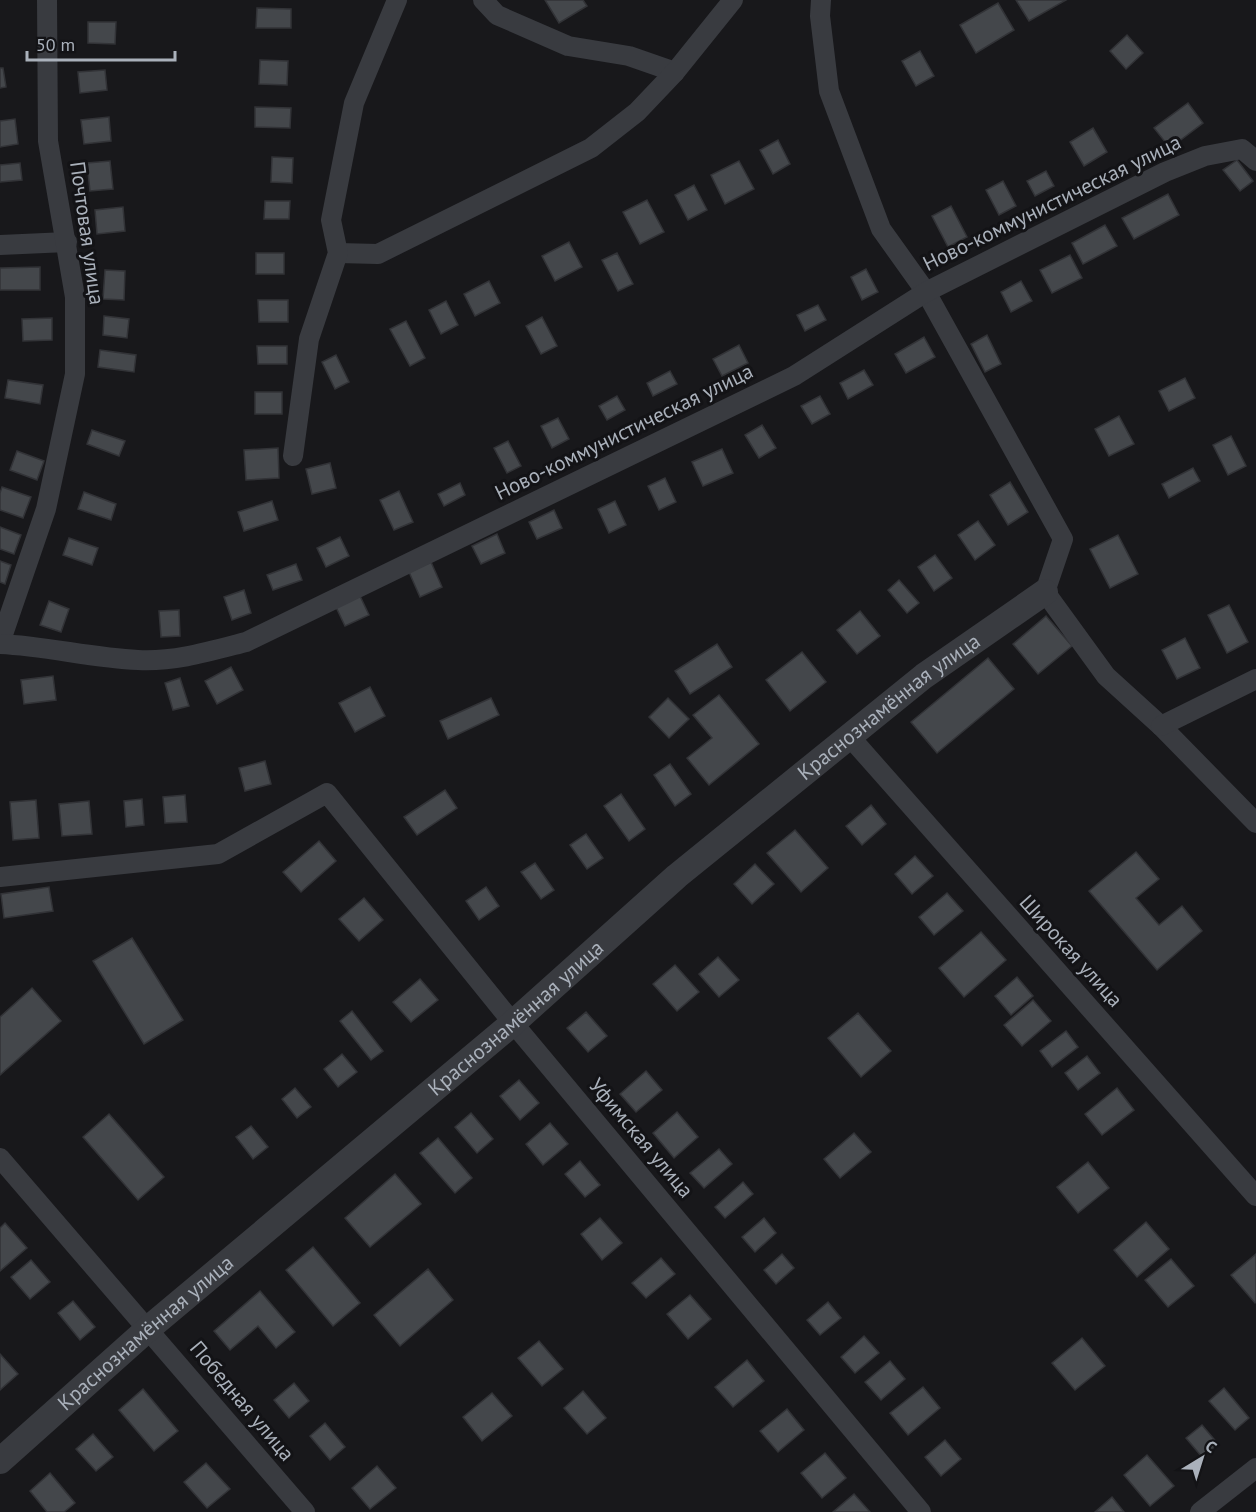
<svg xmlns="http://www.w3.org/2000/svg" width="1256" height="1512" font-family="'PT Sans',sans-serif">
  <rect width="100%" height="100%" fill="#18181b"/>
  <g fill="#44474b" stroke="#323337" stroke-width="1.5">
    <polygon points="545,0 583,0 587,6 559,23"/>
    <polygon points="1016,0 1066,0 1029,21"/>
    <polygon points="998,3 1014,30 976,53 960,25"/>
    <polygon points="257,8 291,9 291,28 256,28"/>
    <polygon points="88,22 116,22 115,44 88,43"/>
    <polygon points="1127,35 1143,53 1126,69 1110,51"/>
    <polygon points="920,51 934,76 916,86 902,61"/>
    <polygon points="260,60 288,61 287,85 259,84"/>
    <polygon points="0,68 3,68 6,87 0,88"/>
    <polygon points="105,70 107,90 80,93 78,72"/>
    <polygon points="1188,103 1203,123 1170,148 1154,128"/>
    <polygon points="255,107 291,108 290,128 255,127"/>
    <polygon points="109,117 111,141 84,144 81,120"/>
    <polygon points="15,119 18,144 0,147 0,121"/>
    <polygon points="1093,128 1107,152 1084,166 1070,142"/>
    <polygon points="778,140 790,164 773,174 760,150"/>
    <polygon points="272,157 293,158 292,183 271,182"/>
    <polygon points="1237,160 1253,181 1240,191 1223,170"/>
    <polygon points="110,161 113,189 90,191 87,163"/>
    <polygon points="739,161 754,189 725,204 711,175"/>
    <polygon points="20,163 22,180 0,182 0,165"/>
    <polygon points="1046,171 1054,186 1035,196 1027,181"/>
    <polygon points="1003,181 1016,206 999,215 986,190"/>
    <polygon points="694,185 707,210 688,220 675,195"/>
    <polygon points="1168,194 1179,215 1134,239 1122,218"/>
    <polygon points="647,200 664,232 640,244 623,212"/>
    <polygon points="265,201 290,201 289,219 264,219"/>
    <polygon points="951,206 967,237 948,247 932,216"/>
    <polygon points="123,207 125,231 97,234 95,210"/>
    <polygon points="1105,225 1117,246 1083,264 1072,243"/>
    <polygon points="569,242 582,267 555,281 542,256"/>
    <rect x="256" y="253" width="28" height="21"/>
    <polygon points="617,253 633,284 618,291 602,260"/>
    <polygon points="1070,255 1082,278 1052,293 1040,270"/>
    <polygon points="40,267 40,290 0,290 0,268"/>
    <polygon points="866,269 878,292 862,300 851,277"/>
    <polygon points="105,270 125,271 124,300 103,299"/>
    <polygon points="489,281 500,303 475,316 464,294"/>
    <polygon points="1021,281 1032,301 1011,312 1001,292"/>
    <polygon points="258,300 288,300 288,322 259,322"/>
    <polygon points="446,301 458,325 441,334 429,310"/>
    <polygon points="818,305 826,320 805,331 797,315"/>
    <polygon points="104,316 129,319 127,338 103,335"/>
    <polygon points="542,317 557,346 541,354 526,326"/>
    <polygon points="52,318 52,340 23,341 22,319"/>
    <polygon points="406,321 425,358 410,366 390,329"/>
    <polygon points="987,335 1001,364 985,372 971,344"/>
    <polygon points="924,337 935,357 906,373 895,354"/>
    <polygon points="739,345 748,363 722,376 713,359"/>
    <polygon points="257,346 287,346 287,364 258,364"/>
    <polygon points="100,350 136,355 134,372 98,367"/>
    <polygon points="336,355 349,382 335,389 322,362"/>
    <polygon points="864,370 873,385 848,399 840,383"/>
    <polygon points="670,371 677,384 653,396 647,383"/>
    <polygon points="1185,378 1195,398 1169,411 1159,391"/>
    <polygon points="8,380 43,385 40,404 5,398"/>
    <rect x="255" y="392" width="27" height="22"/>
    <polygon points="617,396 625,410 607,420 599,406"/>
    <polygon points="820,396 830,414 812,424 801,406"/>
    <polygon points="1119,416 1134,444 1109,456 1095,429"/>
    <polygon points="558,418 569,439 552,448 541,426"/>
    <polygon points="762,425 776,448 759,458 745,435"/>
    <polygon points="92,430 125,441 119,456 87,444"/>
    <polygon points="1231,436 1246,466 1228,475 1213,445"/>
    <polygon points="508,441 521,466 507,473 494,448"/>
    <polygon points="278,448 279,478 246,480 244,450"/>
    <polygon points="722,449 733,473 703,486 692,462"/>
    <polygon points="17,451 44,461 37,480 10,470"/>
    <polygon points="330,463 336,488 312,494 306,469"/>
    <polygon points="1193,468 1200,481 1169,498 1162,484"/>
    <polygon points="665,478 676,502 659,510 648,486"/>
    <polygon points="1010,482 1028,512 1008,525 990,495"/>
    <polygon points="460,483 465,495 444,506 438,494"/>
    <polygon points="2,487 31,497 23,518 0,510 0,493"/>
    <polygon points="399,491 413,522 394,530 380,500"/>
    <polygon points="84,492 116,504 111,520 78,509"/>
    <polygon points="272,501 278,520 244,531 238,512"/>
    <polygon points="615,501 626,525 609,533 598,509"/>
    <polygon points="554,510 562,528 537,539 529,522"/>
    <polygon points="978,521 995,545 975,560 958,535"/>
    <polygon points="0,527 21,535 14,554 0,549"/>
    <polygon points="497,534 505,553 481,564 472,546"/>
    <polygon points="1118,535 1138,574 1110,588 1090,549"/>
    <polygon points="340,537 349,556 326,567 317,548"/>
    <polygon points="69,538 98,548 92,565 63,555"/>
    <polygon points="935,555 952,578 934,591 918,567"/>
    <polygon points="0,561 11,565 5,584 0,582"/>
    <polygon points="431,562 442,587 420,597 409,572"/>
    <polygon points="296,564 302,580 273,590 267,575"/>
    <polygon points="899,580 919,603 907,613 888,590"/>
    <polygon points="244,590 251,613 232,620 224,597"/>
    <polygon points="360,596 369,615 345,626 336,607"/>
    <polygon points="49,601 69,609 61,632 40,625"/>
    <polygon points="1229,605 1248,642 1227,653 1208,615"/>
    <polygon points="179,610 180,636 161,637 159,611"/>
    <polygon points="860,611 880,636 857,654 837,630"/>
    <polygon points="1046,616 1072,646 1038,674 1013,644"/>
    <polygon points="1185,638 1200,668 1177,679 1162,650"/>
    <polygon points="717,644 732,667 690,694 675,671"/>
    <polygon points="802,652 826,682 790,711 766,680"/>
    <polygon points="988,658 1014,689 937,753 911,722"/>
    <polygon points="231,667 243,690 217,704 205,681"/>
    <polygon points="53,676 56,700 24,704 21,680"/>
    <polygon points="180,678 189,706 173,710 165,683"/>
    <polygon points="370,687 385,716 355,732 339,703"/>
    <polygon points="719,695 759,744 709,785 687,758 712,738 693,715"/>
    <polygon points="491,698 499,715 448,739 440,721"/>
    <polygon points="668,698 689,719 669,738 649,717"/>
    <polygon points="265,761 271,784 245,791 239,768"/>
    <polygon points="670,764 691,794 675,806 654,775"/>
    <polygon points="445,790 457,808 417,835 404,817"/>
    <polygon points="621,794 645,829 629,841 604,806"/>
    <polygon points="185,795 187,822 165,823 163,797"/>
    <polygon points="142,799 144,825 126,827 124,801"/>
    <polygon points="36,800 39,838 13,840 10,802"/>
    <polygon points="89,801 92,834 62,836 59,804"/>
    <polygon points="871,805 886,824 862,845 846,826"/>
    <polygon points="795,830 828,868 801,892 767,853"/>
    <polygon points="586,834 603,858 587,869 570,845"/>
    <polygon points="319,841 336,861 301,892 283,872"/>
    <polygon points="1136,852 1159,879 1136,898 1159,925 1182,906 1202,931 1157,970 1089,891"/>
    <polygon points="915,856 933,876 912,894 895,874"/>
    <polygon points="535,863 554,890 541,899 521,872"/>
    <polygon points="755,864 774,884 752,904 734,884"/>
    <polygon points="49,887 53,911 4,918 1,894"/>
    <polygon points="486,887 499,906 479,920 466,901"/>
    <polygon points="947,893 963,911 934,935 919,917"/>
    <polygon points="364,898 383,920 359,941 339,919"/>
    <polygon points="981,932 1006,960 964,997 939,968"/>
    <polygon points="132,938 183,1020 144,1044 93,961"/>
    <polygon points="718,957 739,980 719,997 699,974"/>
    <polygon points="675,965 699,992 677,1011 653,984"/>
    <polygon points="1017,977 1033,996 1011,1015 995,996"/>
    <polygon points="420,979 438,1000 411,1022 393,1002"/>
    <polygon points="32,988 61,1021 0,1075 0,1017"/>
    <polygon points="1033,1000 1051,1021 1022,1046 1004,1025"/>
    <polygon points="352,1011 383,1051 371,1060 340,1021"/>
    <polygon points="586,1012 607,1036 588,1052 567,1028"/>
    <polygon points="858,1013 891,1051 861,1077 828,1038"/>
    <polygon points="1066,1031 1078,1047 1052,1067 1040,1051"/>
    <polygon points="342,1054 357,1072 338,1087 324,1069"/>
    <polygon points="1087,1056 1100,1073 1078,1090 1065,1073"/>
    <polygon points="646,1071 662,1090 636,1112 620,1094"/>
    <polygon points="519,1080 539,1103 520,1120 500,1096"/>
    <polygon points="295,1088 311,1107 297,1118 282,1099"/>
    <polygon points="1117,1088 1134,1110 1102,1135 1085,1114"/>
    <polygon points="677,1112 698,1137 674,1158 653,1133"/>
    <polygon points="471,1113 493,1139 477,1153 455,1127"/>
    <polygon points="109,1114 164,1177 138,1200 83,1137"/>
    <polygon points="550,1123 568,1144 543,1165 526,1144"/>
    <polygon points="251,1126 268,1147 253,1159 236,1137"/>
    <polygon points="854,1133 871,1152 840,1178 824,1159"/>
    <polygon points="438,1138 472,1178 455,1193 420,1153"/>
    <polygon points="719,1149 732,1164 704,1188 690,1173"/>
    <polygon points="580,1161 600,1185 585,1197 565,1174"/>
    <polygon points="1088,1162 1109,1188 1078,1213 1057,1187"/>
    <polygon points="395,1174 421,1204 370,1247 345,1218"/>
    <polygon points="743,1182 753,1194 725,1218 715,1207"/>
    <polygon points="600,1218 622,1243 602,1260 581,1234"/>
    <polygon points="764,1218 776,1233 755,1252 742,1237"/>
    <polygon points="1146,1222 1169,1249 1137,1277 1114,1250"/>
    <polygon points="5,1223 27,1248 0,1271 0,1228"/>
    <polygon points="313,1247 360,1303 333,1326 286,1270"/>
    <polygon points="782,1254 794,1268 776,1284 764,1270"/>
    <polygon points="1256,1254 1256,1302 1255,1303 1231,1275"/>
    <polygon points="661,1258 675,1274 646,1298 632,1283"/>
    <polygon points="1171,1259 1194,1286 1168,1307 1145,1280"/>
    <polygon points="31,1260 50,1282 30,1299 11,1277"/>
    <polygon points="428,1269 453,1300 400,1346 374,1315"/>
    <polygon points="260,1291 295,1332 276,1348 258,1326 230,1350 214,1331"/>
    <polygon points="690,1295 711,1319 688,1339 667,1314"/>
    <polygon points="73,1301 95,1327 80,1340 58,1313"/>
    <polygon points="828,1302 841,1318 820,1335 807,1320"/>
    <polygon points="864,1336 879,1353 855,1373 841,1357"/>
    <polygon points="1082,1338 1105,1366 1075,1390 1052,1363"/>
    <polygon points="539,1341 563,1369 542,1386 518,1358"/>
    <polygon points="0,1354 18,1374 0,1390"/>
    <polygon points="747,1360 764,1381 733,1407 715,1387"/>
    <polygon points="890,1361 905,1379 881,1400 865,1382"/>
    <polygon points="294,1383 309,1401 289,1418 274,1400"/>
    <polygon points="923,1387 940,1408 908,1435 890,1413"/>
    <polygon points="1224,1388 1249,1418 1235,1430 1209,1401"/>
    <polygon points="143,1389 178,1431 154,1451 119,1410"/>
    <polygon points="583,1391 606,1418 587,1434 564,1408"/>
    <polygon points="492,1393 512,1416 482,1441 463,1417"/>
    <polygon points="787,1409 804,1430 778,1452 760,1431"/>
    <polygon points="325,1423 345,1447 330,1460 310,1436"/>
    <polygon points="1202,1425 1218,1444 1202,1457 1186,1438"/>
    <polygon points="93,1434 113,1457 96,1471 76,1449"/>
    <polygon points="945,1440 961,1459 941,1476 925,1457"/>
    <polygon points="825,1453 846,1478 822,1498 801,1473"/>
    <polygon points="1147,1455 1174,1486 1150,1506 1124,1475"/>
    <polygon points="206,1463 230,1489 207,1508 184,1482"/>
    <polygon points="377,1466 396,1488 370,1509 352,1488"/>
    <polygon points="50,1473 75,1503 64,1512 47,1512 30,1491"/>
    <polygon points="854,1494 870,1512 833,1512"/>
    <polygon points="1112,1497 1124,1512 1095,1512"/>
  </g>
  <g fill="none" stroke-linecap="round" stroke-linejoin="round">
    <g stroke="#393b40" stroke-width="20">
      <polyline points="483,0 497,15 568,46 629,56 675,72"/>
      <polyline points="821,0 820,16 829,91 881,229 926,292 1063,539 1045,592 1106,676 1161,726 1256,823"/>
      <polyline points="0,245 67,242"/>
      <polyline points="338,253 378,254 591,148 637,112 675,72 733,0"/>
      <polyline points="293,456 309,339 338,253 331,220 354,103 397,0"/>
      <polyline points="0,643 46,509 75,374 75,297 48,141 47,0"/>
      <path d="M0,644c46,2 92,14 138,16 37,2 73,-9 108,-18l548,-266 132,-84 239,-120 40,-16 37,-7 14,12"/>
      <polyline points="1161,726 1256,679"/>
      <polyline points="850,737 1256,1196"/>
      <polyline points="0,877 218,854 327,793 513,1023 921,1512"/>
      <polyline points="0,1158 305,1512"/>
      <polyline points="1200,1512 1256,1468"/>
    </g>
    <path stroke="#393b40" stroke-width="26" id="s1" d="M0,1461l149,-133 364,-305 164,-147 247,-200 121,-84"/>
  </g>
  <g text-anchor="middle" stroke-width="6" stroke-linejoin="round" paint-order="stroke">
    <g font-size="21" fill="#aab1bb" stroke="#131316">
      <text transform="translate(1052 203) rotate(-26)" y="7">Ново-коммунистическая улица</text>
      <text transform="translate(87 233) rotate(82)" y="7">Почтовая улица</text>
      <text transform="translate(624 432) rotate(-26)" y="7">Ново-коммунистическая улица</text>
      <text dy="7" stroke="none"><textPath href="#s1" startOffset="1166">Краснознамённая улица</textPath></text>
      <text transform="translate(1071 951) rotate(48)" y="7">Широкая улица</text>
      <text dy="7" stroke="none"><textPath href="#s1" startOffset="680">Краснознамённая улица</textPath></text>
      <text transform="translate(641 1138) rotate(50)" y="7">Уфимская улица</text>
      <text dy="7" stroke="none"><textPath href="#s1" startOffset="194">Краснознамённая улица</textPath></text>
      <text transform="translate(242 1401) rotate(50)" y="7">Победная улица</text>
    </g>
  </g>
  <g transform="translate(1202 1458) rotate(38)" stroke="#131316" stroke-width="4.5" paint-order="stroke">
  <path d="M0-4.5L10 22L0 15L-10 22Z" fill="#aab1bb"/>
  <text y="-9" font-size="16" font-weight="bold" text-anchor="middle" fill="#aab1bb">С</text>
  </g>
  <path d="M27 51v9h148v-9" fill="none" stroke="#aab1bb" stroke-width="3"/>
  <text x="36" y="51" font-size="18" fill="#aab1bb" stroke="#131316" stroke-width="4.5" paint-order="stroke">50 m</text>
</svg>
